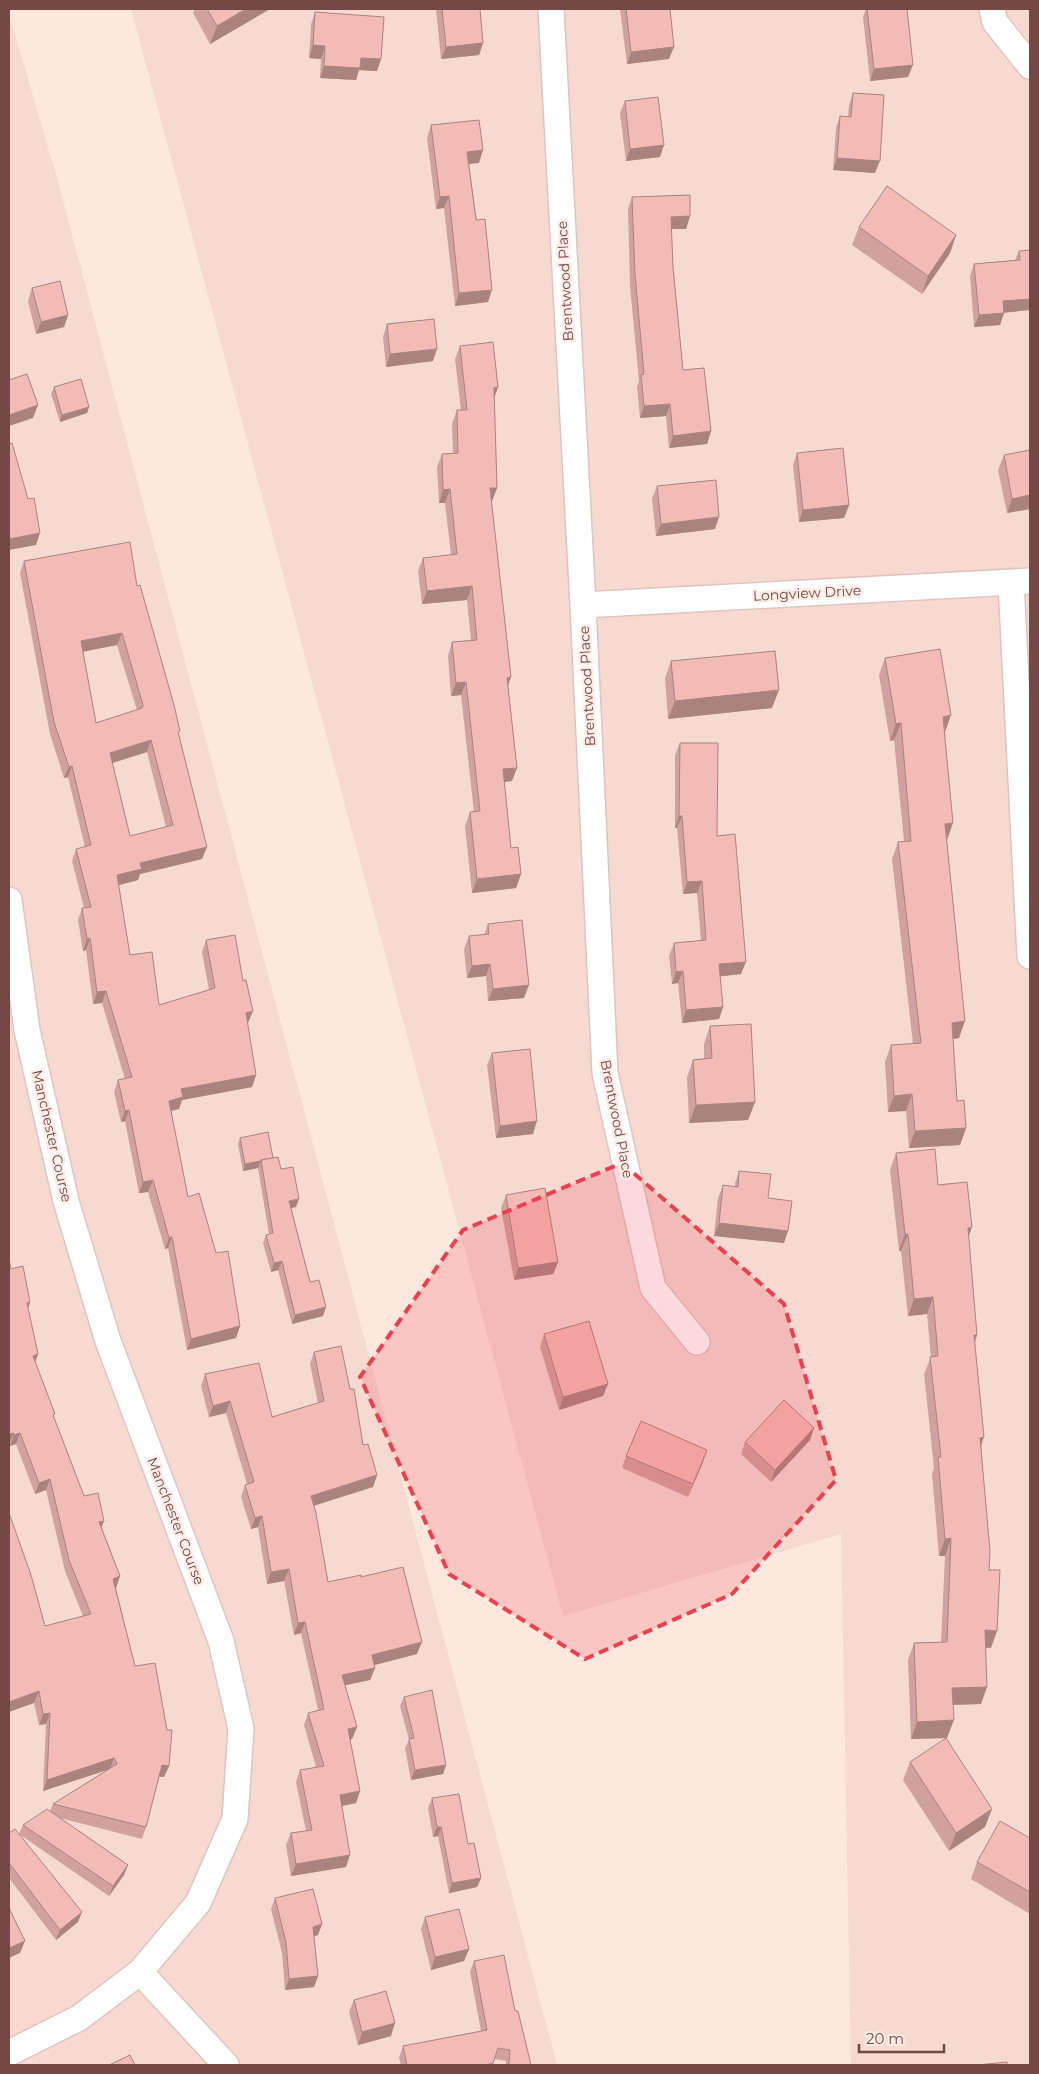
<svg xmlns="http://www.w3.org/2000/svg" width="1039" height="2074" font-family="Montserrat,sans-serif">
  <rect width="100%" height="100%" fill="#fde8df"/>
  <g fill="#f6dad1">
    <polygon points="131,9 1030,9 1030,2065 851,2065 841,1534 563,1616"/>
    <polygon points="9,14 57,178 557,2065 9,2065"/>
  </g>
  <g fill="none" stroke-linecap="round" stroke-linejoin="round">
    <defs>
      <g id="minor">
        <polyline points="551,9 583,605 605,1073 653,1288 697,1342"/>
        <polyline points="992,9 995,22 1030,66"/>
        <polyline points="1011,583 1030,956"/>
        <polyline points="583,605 1030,581"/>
        <polyline points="9,900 27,1030 66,1201 108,1341 221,1641 241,1729 235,1819 198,1903 140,1972 79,2018 9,2053"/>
        <polyline points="140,1972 226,2065"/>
      </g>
    </defs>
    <use href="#minor" stroke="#e3c3be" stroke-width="28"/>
    <use href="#minor" stroke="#fff" stroke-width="25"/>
  </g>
  <g fill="#d1a19d" fill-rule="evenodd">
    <polygon points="195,9 270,9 210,44 193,13"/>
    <polygon points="436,9 480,9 483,43 479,55 441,59"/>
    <polygon points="620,9 670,9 669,59 627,64"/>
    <polygon points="866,9 907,9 908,77 870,81 863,17"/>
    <polygon points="315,12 381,59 377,71 359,70 356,80 320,78 321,59 309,58 311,24"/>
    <polygon points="853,93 875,173 833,170 836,128 840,116 848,117 849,105"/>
    <polygon points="625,101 660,157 626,161 620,113"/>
    <polygon points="431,125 479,163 469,164 488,302 455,306 444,208 436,209 427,138"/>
    <polygon points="632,197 690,216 686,229 671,229 673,267 683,370 711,431 707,444 669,448 666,416 640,418 637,387 639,381 630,286 628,209"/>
    <polygon points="859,227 956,235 950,253 922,294 852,245"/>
    <polygon points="1019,251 1030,310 1004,313 1000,325 974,327 970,276 974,264 1015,260"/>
    <polygon points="32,288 68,315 64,327 36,334 28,301"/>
    <polygon points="387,324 433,361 386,367 383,337"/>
    <polygon points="460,346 498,387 494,398 497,488 492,501 491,501 508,685 512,781 504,782 511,848 521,874 516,888 472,893 465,826 470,812 474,812 461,695 451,696 448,656 452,642 471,640 467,600 422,604 418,571 423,558 451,555 445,503 439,503 437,467 442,454 453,453 452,424 457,410 461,410 455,359"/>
    <polygon points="54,387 89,407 87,413 60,422 51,394"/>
    <polygon points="1030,450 1030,509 1007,513 998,470 1004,455"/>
    <polygon points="797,453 849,505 844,518 799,522 793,465"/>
    <polygon points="657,486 715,529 656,536 652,499"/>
    <path d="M24,561l113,25 42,149 23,124 -62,15 -2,6 -20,5 12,70 29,50 50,-15 -7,-38 4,-12 42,83h-1l9,52 -4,12 -70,13 -3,9 -8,2 17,86 28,56 24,73 -4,12 -49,12 -19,-102 -3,1 -17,-57 -9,1 -14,-72 -4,1 -7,-30 4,-12 7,-1 -23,-76 -9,1 -7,-54 -3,1 -5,-31 4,-12h2l-12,-47 4,-12 9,-2 -17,-70 -4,1 -14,-44 -30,-161zM117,645l20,65 -41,13 -13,-72zM147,752l19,75 -36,9 -18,-73z"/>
    <polygon points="885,658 945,732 947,840 959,1038 953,1039 957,1101 966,1128 960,1145 909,1148 906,1111 888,1112 885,1062 891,1045 913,1044 892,859 898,842 904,841 894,740 890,741 879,675"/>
    <polygon points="671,661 772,708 668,719 665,678"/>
    <polygon points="680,743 717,836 741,974 720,976 723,1007 719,1019 682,1023 678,983 672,984 669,956 674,943 701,941 697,893 683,894 677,828 675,828 675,755"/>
    <polygon points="488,924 524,998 488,1001 486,976 467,978 464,949 469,936 484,935"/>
    <polygon points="710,1026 755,1102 748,1120 689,1123 687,1077 693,1060 704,1059 704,1044"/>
    <polygon points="492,1053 533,1134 496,1138 487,1065"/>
    <polygon points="240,1138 273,1158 281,1169 296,1207 291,1208 310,1282 323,1316 292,1324 278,1270 271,1272 263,1243 266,1235 269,1234 258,1168 243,1171 238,1144"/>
    <polygon points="896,1153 938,1185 968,1238 977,1335 975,1343 989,1570 991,1648 986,1648 981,1704 953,1705 947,1738 911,1739 908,1660 914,1643 941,1642 945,1556 939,1556 932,1474 934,1468 924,1374 931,1357 927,1314 908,1316 901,1251 899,1251 890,1170"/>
    <polygon points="739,1171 784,1243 714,1236 718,1198 723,1185 735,1187 735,1183"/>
    <polygon points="506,1195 558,1262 553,1274 514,1280 501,1208"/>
    <polygon points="11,1269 30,1302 28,1309 38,1354 35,1363 54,1417 84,1496 102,1528 120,1576 116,1588 135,1666 169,1766 164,1777 159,1777 146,1827 142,1839 60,1818 128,1865 124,1875 109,1896 19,1834 23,1825 50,1811 53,1804 107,1770 43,1791 46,1724 39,1725 34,1703 45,1626 83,1616 65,1571 46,1490 35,1494 16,1444 10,1446 9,1444"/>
    <polygon points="544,1334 603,1396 559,1410 540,1347"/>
    <polygon points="314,1352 350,1389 363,1445 377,1475 373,1487 314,1505 328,1582 361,1577 417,1654 374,1665 375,1668 370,1680 345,1685 357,1727 352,1739 350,1740 360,1791 356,1803 342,1806 346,1867 291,1876 286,1845 291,1833 306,1831 296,1782 300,1770 316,1767 304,1725 308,1713 318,1710 301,1633 294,1635 284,1581 267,1584 258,1527 251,1529 241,1497 245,1485 247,1484 226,1413 209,1417 201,1386 205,1374 272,1417 318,1403 310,1364"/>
    <polygon points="814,1428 810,1440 771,1482 741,1454 745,1442"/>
    <polygon points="626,1456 703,1462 688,1497 622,1468"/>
    <polygon points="404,1697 446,1765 443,1774 411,1780 405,1748 409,1740 400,1706"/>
    <polygon points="910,1762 985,1827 949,1851 903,1780"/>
    <polygon points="432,1798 468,1844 481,1878 477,1887 449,1893 438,1836 433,1837 428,1808"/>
    <polygon points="9,1833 78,1922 56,1940 9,1878"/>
    <polygon points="1030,1838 1030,1914 971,1879 977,1862"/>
    <polygon points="275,1898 322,1924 318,1935 314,1936 318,1976 314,1987 285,1990 282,1953 271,1909"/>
    <polygon points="425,1917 469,1949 464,1961 431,1970 421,1929"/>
    <polygon points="474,1961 515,2011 531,2065 506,2065 506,2061 495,2059 493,2065 401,2065 399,2058 403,2046 481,2031 470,1972"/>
    <polygon points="354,2000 391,2036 358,2045 349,2012"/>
  </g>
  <g fill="#aa837f">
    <polygon points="246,9 270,9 210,44 217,26"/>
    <polygon points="483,43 479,55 441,59 446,47"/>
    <polygon points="313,45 325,46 321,59 309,58"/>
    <polygon points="674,47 669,59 627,64 631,52"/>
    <polygon points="361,58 381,59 377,71 359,70 356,80 320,78 324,66"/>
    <polygon points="913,65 908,77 870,81 874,69"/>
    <polygon points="664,145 660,157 626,161 630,149"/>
    <polygon points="483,150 479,163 463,164 467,152"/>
    <polygon points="837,158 880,161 875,173 833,170"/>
    <polygon points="449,196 444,208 436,209 440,197"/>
    <polygon points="690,216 686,229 667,229 671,217"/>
    <polygon points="956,235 950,253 922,294 928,276"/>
    <polygon points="492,290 488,302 455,306 459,293"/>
    <polygon points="1030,299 1030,310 998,313 1003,301"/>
    <polygon points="1004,313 1000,325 974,327 979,315"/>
    <polygon points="68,315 64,327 36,334 41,322"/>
    <polygon points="437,349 433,361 386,367 390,354"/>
    <polygon points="498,387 493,401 494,388"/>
    <polygon points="670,404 666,416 640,418 644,406"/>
    <polygon points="38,405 33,418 9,426 9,415"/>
    <polygon points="89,407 87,413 60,422 62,415"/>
    <polygon points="711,431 707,444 669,448 673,436"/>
    <polygon points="490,488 497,488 492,501 485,502"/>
    <polygon points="450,489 445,503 439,503 443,490"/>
    <polygon points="1030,495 1030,509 1007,513 1012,499"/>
    <polygon points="849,505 844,518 799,522 803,510"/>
    <polygon points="719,517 715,529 656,536 661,524"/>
    <polygon points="40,533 36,545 9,550 9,539"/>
    <polygon points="472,586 467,600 422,604 427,591"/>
    <polygon points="122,633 117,645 77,653 81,641"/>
    <polygon points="511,677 506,691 507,678"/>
    <polygon points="466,682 461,695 451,696 456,683"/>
    <polygon points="779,690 772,708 668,719 675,701"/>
    <polygon points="951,715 945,732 943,717"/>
    <polygon points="901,723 894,740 890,741 896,724"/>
    <polygon points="151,740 147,752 106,765 110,753"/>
    <polygon points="72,766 68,777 64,778 69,767"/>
    <polygon points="517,768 512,781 498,783 503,769"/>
    <polygon points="679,816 682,816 677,828 675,828"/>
    <polygon points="953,823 947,840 945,824"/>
    <polygon points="207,847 202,859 140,874 138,880 112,887 117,875 140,863"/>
    <polygon points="521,874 516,888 472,893 477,879"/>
    <polygon points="702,881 697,893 683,894 687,882"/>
    <polygon points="90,938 86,950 83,951 87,939"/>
    <polygon points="746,962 741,974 715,977 719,964"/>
    <polygon points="490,964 486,976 467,978 472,966"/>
    <polygon points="683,971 678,983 672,984 676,972"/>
    <polygon points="529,985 524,998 488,1001 493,989"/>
    <polygon points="106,991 102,1003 93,1004 97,992"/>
    <polygon points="723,1007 719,1019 682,1023 686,1010"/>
    <polygon points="253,1011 248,1023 241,1025 246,1013"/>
    <polygon points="965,1021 959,1038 946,1040 952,1023"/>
    <polygon points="256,1075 252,1087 182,1100 179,1109 165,1112 169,1101 181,1089"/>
    <polygon points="912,1094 906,1111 888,1112 894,1096"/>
    <polygon points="755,1102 748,1120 689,1123 696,1105"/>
    <polygon points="129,1110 125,1121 121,1122 125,1111"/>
    <polygon points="537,1121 533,1134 496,1138 500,1126"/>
    <polygon points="966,1128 960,1145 909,1148 915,1131"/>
    <polygon points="261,1161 258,1168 243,1171 245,1164"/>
    <polygon points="153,1180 148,1192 139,1193 143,1182"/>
    <polygon points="299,1199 296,1207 286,1209 289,1201"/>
    <polygon points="719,1223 788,1231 784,1243 714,1236"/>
    <polygon points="972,1227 966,1244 968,1228"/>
    <polygon points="905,1234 908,1234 901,1251 899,1251"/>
    <polygon points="172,1237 168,1248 165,1249 169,1238"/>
    <polygon points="282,1261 278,1270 271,1272 274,1263"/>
    <polygon points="558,1262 553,1274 514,1280 518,1268"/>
    <polygon points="933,1297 927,1314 908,1316 914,1299"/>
    <polygon points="30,1302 26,1314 27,1303"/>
    <polygon points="326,1307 323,1316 292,1324 295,1315"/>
    <polygon points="240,1326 236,1338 187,1350 191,1339"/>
    <polygon points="974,1335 977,1335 971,1352"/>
    <polygon points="38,1354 34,1365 33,1356"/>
    <polygon points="608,1384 603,1396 559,1410 563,1397"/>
    <polygon points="230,1401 226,1413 209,1417 213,1406"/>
    <polygon points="814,1428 810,1440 771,1482 775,1470"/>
    <polygon points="14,1433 9,1444 9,1434"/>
    <polygon points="20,1433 16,1444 10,1446 14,1435"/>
    <polygon points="984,1437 978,1454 980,1438"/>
    <polygon points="707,1450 703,1462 688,1497 693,1484"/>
    <polygon points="377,1475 373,1487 307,1508 311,1496"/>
    <polygon points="50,1479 46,1490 35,1494 39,1483"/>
    <polygon points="262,1516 258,1527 251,1529 255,1518"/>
    <polygon points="104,1521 100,1532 99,1522"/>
    <polygon points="951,1538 945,1556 939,1556 945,1539"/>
    <polygon points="289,1569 284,1581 267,1584 271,1572"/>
    <polygon points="120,1576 116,1588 109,1590 113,1579"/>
    <polygon points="305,1622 301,1633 294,1635 298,1623"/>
    <polygon points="985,1630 997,1631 991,1648 979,1647"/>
    <polygon points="422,1642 417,1654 367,1667 372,1655"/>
    <polygon points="375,1668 370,1680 337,1687 342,1675"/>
    <polygon points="987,1687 981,1704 946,1705 952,1688"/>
    <polygon points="39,1691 34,1703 9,1712 9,1702"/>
    <polygon points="50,1713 46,1724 39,1725 43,1714"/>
    <polygon points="954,1720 947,1738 911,1739 917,1722"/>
    <polygon points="357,1727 352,1739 344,1741 348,1729"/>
    <polygon points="114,1758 110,1769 43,1791 47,1780"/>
    <polygon points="162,1765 169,1766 164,1777 158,1776"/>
    <polygon points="446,1765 443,1774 411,1780 415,1770"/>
    <polygon points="360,1791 356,1803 336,1807 340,1795"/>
    <polygon points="992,1809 985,1827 949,1851 956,1833"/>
    <polygon points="437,1827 441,1827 438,1836 433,1837"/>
    <polygon points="350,1855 346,1867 291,1876 296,1864"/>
    <polygon points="128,1865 124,1875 109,1896 113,1886"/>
    <polygon points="481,1878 477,1887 449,1893 452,1883"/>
    <polygon points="82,1912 78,1922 56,1940 60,1930"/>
    <polygon points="322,1924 318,1935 309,1938 313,1927"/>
    <polygon points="25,1941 20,1953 9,1958 9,1948"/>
    <polygon points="469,1949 464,1961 431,1970 435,1957"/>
    <polygon points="318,1976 314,1987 285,1990 289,1979"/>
    <polygon points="395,2023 391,2036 358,2045 362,2032"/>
  </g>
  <g fill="#f3bbb6" stroke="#aa837f" fill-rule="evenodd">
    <polygon points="207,9 246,9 217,26"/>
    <polygon points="442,9 480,9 483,43 446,47"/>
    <polygon points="626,9 670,9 674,47 631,52"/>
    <polygon points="867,9 907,9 913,65 874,69"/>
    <polygon points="315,12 384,17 381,59 361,58 360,68 324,66 325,46 313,45"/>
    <polygon points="853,93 884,95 880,161 837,158 840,116 851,117"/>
    <polygon points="658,97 664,145 630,149 625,101"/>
    <polygon points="479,120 483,150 467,152 476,220 485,219 492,290 459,293 449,196 440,197 431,125"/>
    <polygon points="887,186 956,235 928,276 859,227"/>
    <polygon points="690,195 690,216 671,217 673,267 683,370 704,368 711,431 673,436 670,404 644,406 641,375 644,374 635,274 632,197"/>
    <polygon points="1030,250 1030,299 1003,301 1004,313 979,315 974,264 1020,260 1019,251"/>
    <polygon points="60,281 68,315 41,322 32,288"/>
    <polygon points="434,319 437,349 390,354 387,324"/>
    <polygon points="493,342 498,387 494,388 497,488 490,488 511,677 507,678 517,768 503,769 511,848 518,847 521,874 477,879 470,812 480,811 466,682 456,683 452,642 477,640 472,586 427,591 423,558 457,554 450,489 443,490 442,454 458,453 457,410 467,410 460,346"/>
    <polygon points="27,374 38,405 9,415 9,380"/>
    <polygon points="81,379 89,407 62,415 54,387"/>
    <polygon points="12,443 28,499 34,498 40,533 9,539 9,444"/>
    <polygon points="843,448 849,505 803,510 797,453"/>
    <polygon points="1030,450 1030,495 1012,499 1004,455"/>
    <polygon points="716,480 719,517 661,524 657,486"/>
    <path d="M130,542l7,44 3,-1 34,120 6,26 -2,1 29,115 -67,16 2,6 -25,6 13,80 22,-3 7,53 56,-17 -9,-48 29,-5 8,46 3,-1 7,31 -7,2 10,62 -75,14 2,8 -14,4 19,96 11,-4 17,60 12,-2 12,75 -49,13 -19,-102 -3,1 -16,-58 -10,2 -14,-72 -4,1 -7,-31 14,-3 -26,-86 -9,1 -7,-54 -3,1 -5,-31 9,-1 -15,-58 15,-4 -19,-79 -3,1 -15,-45 -30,-161zM122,633l21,72 -1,3 -46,15 -15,-82zM151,740l22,85 -43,11 -20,-83z"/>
    <polygon points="940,649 951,715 943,717 953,823 945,824 965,1021 952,1023 957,1101 964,1100 966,1128 915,1131 912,1094 894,1096 891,1045 921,1043 898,842 911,841 901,723 896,724 885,658"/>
    <polygon points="775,651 779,690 675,701 671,661"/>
    <polygon points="680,743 718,743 717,836 735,834 746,962 719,964 723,1007 686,1010 683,971 676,972 674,943 706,940 702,881 687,882 682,816 679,816"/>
    <polygon points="522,920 529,985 493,989 490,964 472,966 469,936 489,934 488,924"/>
    <polygon points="751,1024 755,1102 696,1105 693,1060 712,1058 710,1026"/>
    <polygon points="530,1049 537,1121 500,1126 492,1053"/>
    <polygon points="268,1132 273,1158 261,1160 261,1161 245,1164 240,1138"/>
    <polygon points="935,1149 938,1185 967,1182 972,1227 968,1228 977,1335 974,1335 984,1437 980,1438 990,1551 989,1570 1000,1570 997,1631 985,1630 987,1687 952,1688 954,1720 917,1722 914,1643 947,1642 951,1538 945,1539 938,1457 941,1457 930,1357 938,1356 933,1297 914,1299 908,1234 905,1234 896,1153"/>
    <polygon points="278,1157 281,1169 293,1167 299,1199 289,1201 310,1282 319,1280 326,1307 295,1315 282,1261 274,1263 266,1235 273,1233 261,1160"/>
    <polygon points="739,1171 771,1174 768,1198 792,1201 788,1231 719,1223 723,1185 738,1187"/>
    <polygon points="545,1188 558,1262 518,1268 506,1195"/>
    <polygon points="9,1259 11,1269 23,1266 30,1302 27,1303 38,1354 33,1356 55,1414 53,1415 84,1496 98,1493 104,1521 99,1522 120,1576 113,1579 135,1666 155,1663 167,1730 172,1730 169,1766 162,1765 146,1827 53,1804 117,1764 114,1758 47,1780 50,1713 43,1714 39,1691 9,1702 9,1513 31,1575 45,1626 91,1614 69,1560 50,1479 39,1483 20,1433 14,1435 14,1433 9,1434"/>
    <polygon points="589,1321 608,1384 563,1397 544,1334"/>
    <polygon points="341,1346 350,1389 354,1389 363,1445 368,1444 377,1475 311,1496 316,1513 328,1582 361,1575 361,1577 403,1567 422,1642 372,1655 375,1668 342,1675 357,1727 348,1729 360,1791 340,1795 350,1855 296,1864 291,1833 312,1830 300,1770 324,1766 308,1713 324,1709 305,1622 298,1623 289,1569 271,1572 262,1516 255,1518 245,1485 254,1482 230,1401 213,1406 205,1374 259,1363 272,1417 324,1401 314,1352"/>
    <polygon points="784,1400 814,1428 775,1470 745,1442"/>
    <polygon points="641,1421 707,1450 693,1484 626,1456"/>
    <polygon points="432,1690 446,1765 415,1770 409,1739 414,1738 404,1697"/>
    <polygon points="946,1738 992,1809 956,1833 910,1762"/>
    <polygon points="459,1794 468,1844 474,1843 481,1878 452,1883 441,1827 437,1827 432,1798"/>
    <polygon points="47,1809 128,1865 113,1886 23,1825"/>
    <polygon points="1000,1821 1030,1838 1030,1892 977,1862"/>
    <polygon points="15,1829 82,1912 60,1930 9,1863 9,1833"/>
    <polygon points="313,1889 322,1924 313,1927 318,1976 289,1979 286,1942 275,1898"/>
    <polygon points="9,1908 25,1941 9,1948"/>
    <polygon points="459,1909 469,1949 435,1957 425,1917"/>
    <polygon points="504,1955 515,2011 518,2011 531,2065 509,2065 510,2050 498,2048 493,2063 486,2065 407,2065 403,2046 487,2030 474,1961"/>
    <polygon points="386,1991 395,2023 362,2032 354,2000"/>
    <polygon points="130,2055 135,2065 109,2065"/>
    <polygon points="1007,2062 1007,2065 978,2065"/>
  </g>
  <path fill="#ea4051" fill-opacity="0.2" stroke="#ea4051" stroke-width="4" stroke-dasharray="10 6" stroke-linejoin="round" d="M622,1163l162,141 52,176 -104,114 -147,65 -136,-85 -89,-197 103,-147z"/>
  <g text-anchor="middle" stroke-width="5" stroke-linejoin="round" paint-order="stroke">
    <g font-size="14" fill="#734847" stroke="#ffede6">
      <text transform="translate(565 281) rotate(-93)" y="5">Brentwood Place</text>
      <text transform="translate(807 593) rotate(-3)" y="5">Longview Drive</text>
      <text transform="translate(587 686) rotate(-93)" y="5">Brentwood Place</text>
      <text transform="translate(617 1119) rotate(79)" y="5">Brentwood Place</text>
      <text transform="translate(52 1136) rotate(77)" y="5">Manchester Course</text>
      <text transform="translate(176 1521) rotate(69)" y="5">Manchester Course</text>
    </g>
  </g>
  <rect width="1039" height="2074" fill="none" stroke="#734847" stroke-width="20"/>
  <path d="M859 2044v8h85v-8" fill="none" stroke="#734847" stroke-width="2.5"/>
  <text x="866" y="2044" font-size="15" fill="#734847" stroke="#ffede6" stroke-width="4" paint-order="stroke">20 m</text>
</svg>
